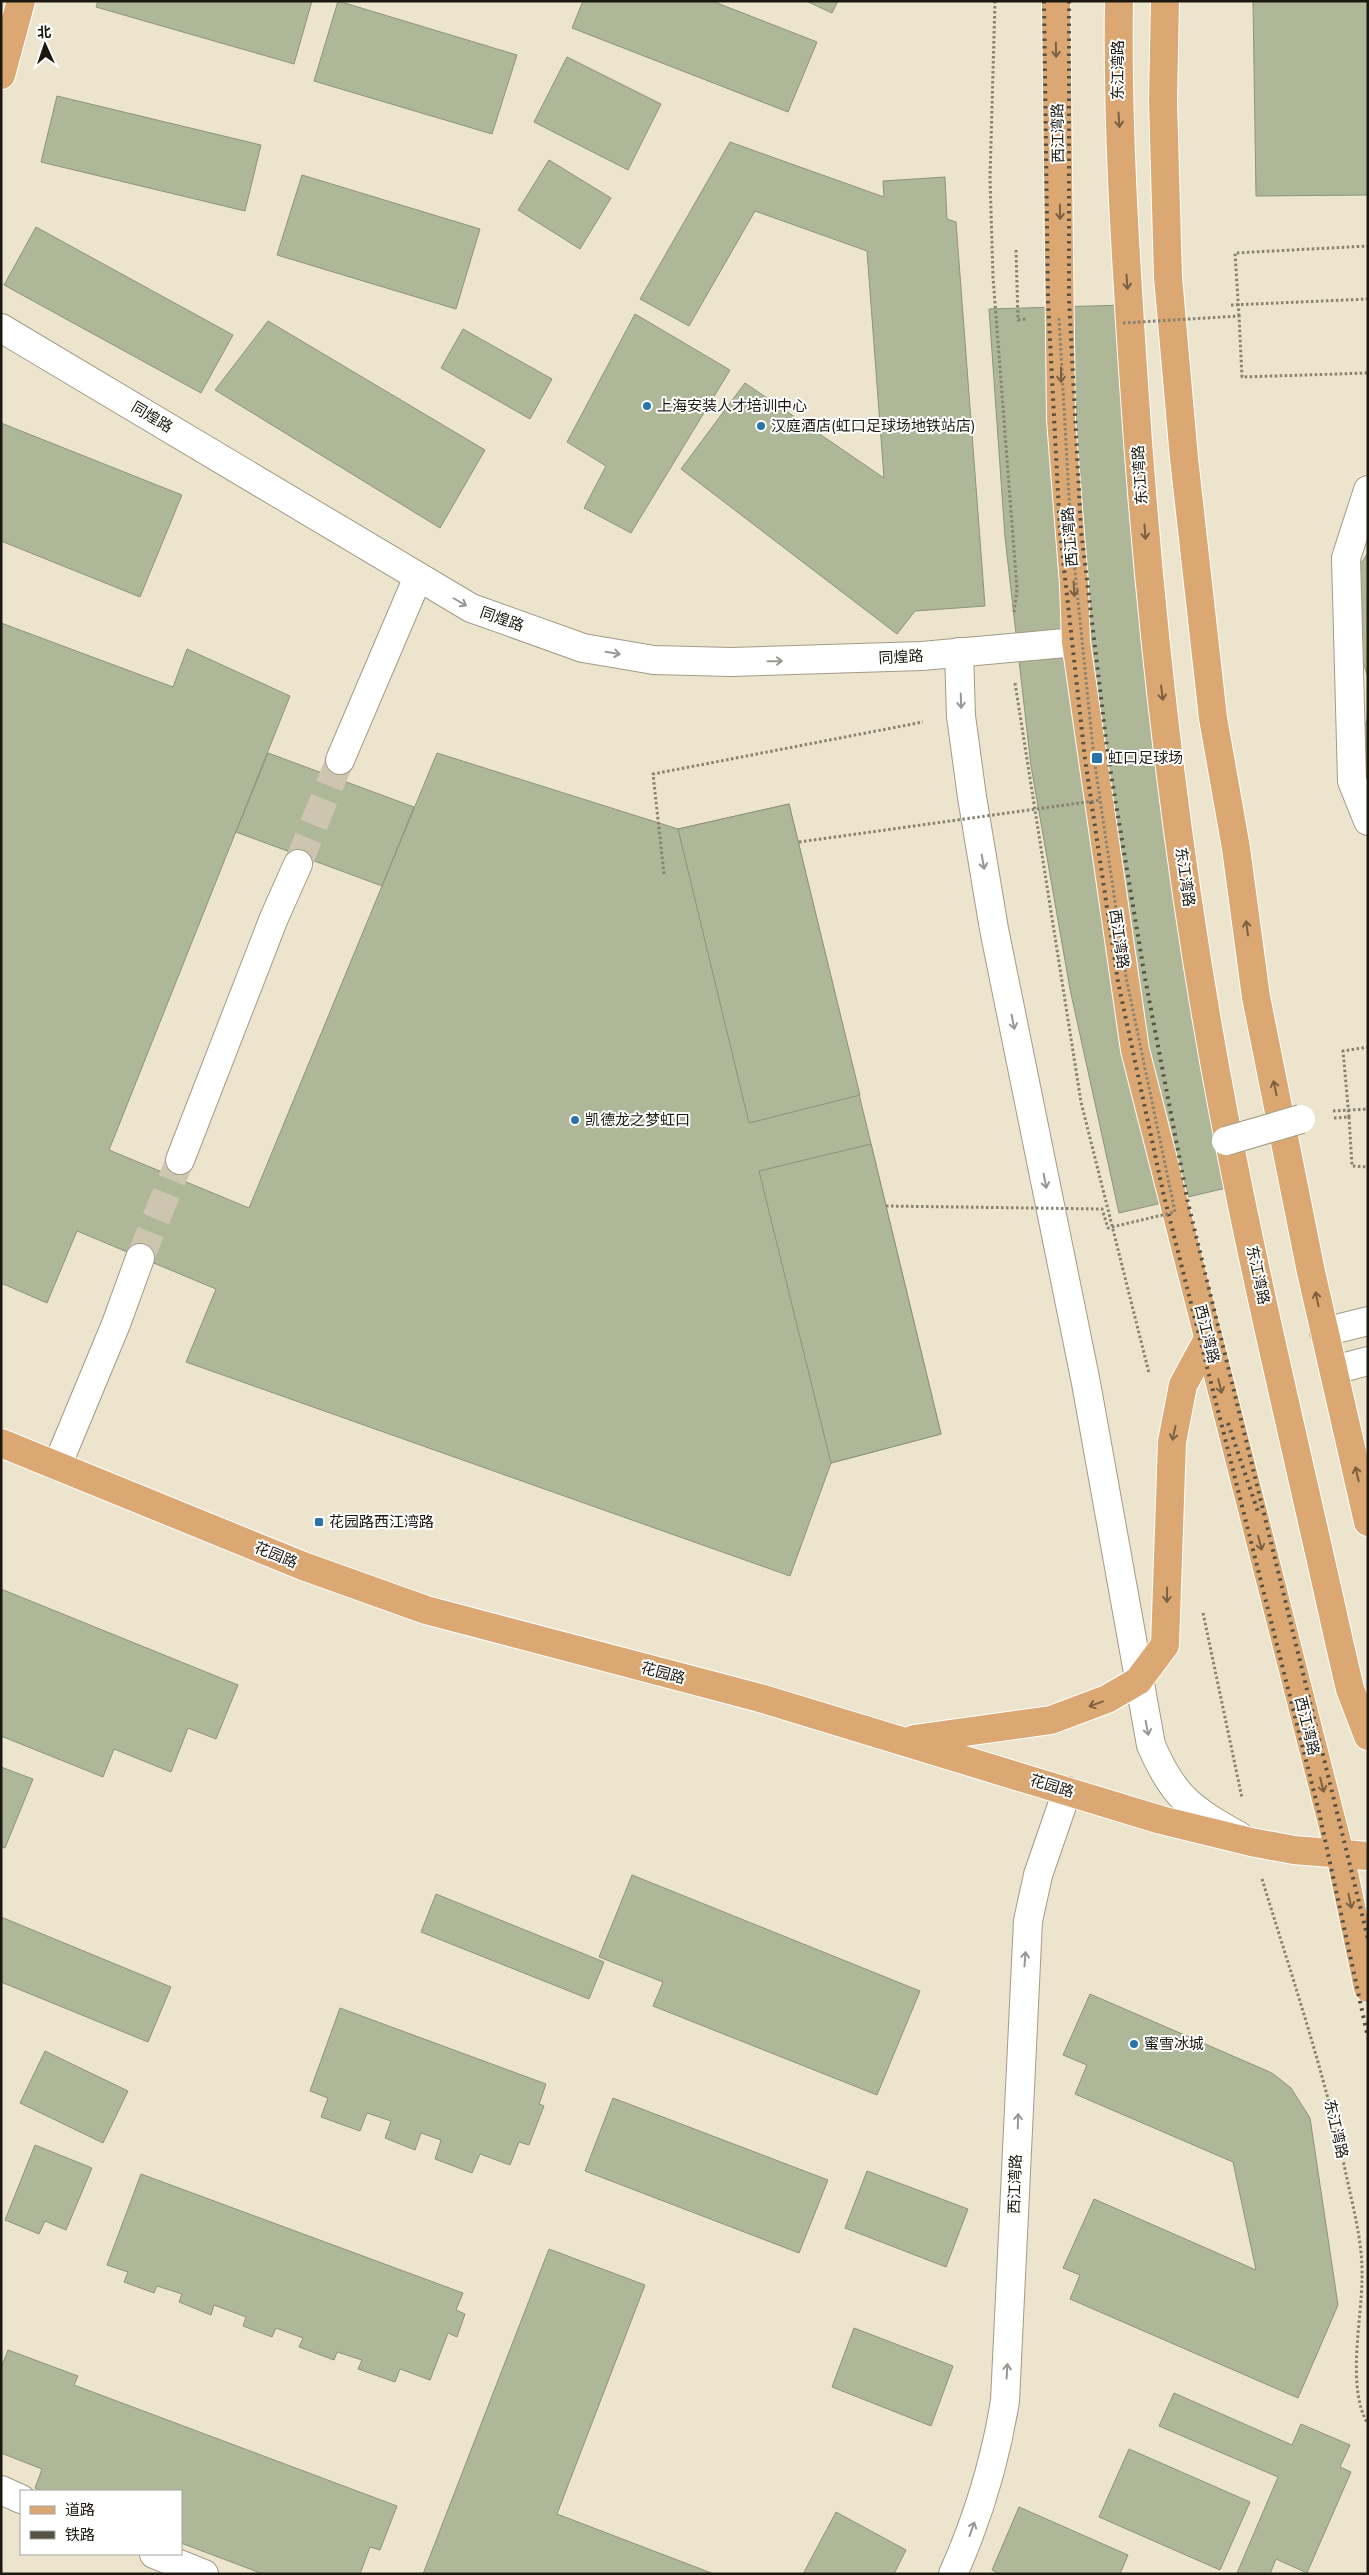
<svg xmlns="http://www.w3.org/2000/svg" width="1369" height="2575" font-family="Mulish,'Noto Sans SC',sans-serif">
  <rect width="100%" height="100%" fill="#ede4cd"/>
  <g fill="#aeb797" stroke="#8d937d">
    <polygon points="98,1 312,1 294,64 96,7"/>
    <polygon points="338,1 517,55 492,134 314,81"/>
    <polygon points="583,1 712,1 817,42 788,112 572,28"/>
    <polygon points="806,1 838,1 832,13"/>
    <polygon points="1253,1 1368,1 1368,195 1256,196"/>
    <polygon points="567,57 661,104 628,170 534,122"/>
    <polygon points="57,96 261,145 245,211 41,162"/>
    <polygon points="730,142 884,197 883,181 945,177 947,219 956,222 985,606 915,611 897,634 681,469 745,383 884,478 867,251 755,211 689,326 640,299"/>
    <polygon points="549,160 611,198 580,249 518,210"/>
    <polygon points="302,175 480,229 456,309 277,255"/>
    <polygon points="36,227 233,335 201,393 4,285"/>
    <polygon points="1126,305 1235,1186 1119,1213 1070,989 1031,766 1005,537 989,309"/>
    <polygon points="635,314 730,370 631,533 584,508 606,466 567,442"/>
    <polygon points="268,321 485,450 440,528 215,390"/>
    <polygon points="463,329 552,379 530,419 441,368"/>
    <polygon points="1,423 182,495 140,597 1,541"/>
    <polygon points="1368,553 1368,678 1342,591"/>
    <polygon points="1,623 173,687 187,649 290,696 109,1150 249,1208 437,753 678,829 789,804 941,1434 831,1463 790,1576 186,1362 216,1289 77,1231 47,1303 1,1283"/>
    <polygon points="1368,716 1368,816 1348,786"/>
    <polygon points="268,753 414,807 382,886 236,832"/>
    <polygon points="789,804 860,1095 749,1123 678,829"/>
    <polygon points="871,1144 941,1434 831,1463 759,1171"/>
    <polygon points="1,1589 238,1685 216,1739 188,1728 171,1772 114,1749 103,1777 1,1736"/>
    <polygon points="1,1767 33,1779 5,1848 1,1847"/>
    <polygon points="632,1875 920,1991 877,2095 653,2006 663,1982 599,1957"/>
    <polygon points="436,1894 604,1962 589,1999 421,1932"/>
    <polygon points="1,1917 171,1987 148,2042 1,1982"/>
    <polygon points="1090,1994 1272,2073 1291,2088 1310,2118 1338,2305 1298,2398 1070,2299 1080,2275 1063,2268 1094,2199 1256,2270 1233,2162 1075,2094 1087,2065 1063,2055"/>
    <polygon points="340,2008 546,2084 539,2104 544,2106 529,2145 519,2142 510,2165 480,2154 472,2173 435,2159 441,2140 421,2133 415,2150 385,2138 391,2121 367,2113 360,2131 321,2117 328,2098 310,2091"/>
    <polygon points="45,2051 128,2091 103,2143 20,2103"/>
    <polygon points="613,2098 828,2180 799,2253 585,2171"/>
    <polygon points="35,2145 92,2168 66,2230 45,2221 39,2234 5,2220"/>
    <polygon points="867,2171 968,2209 946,2267 845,2228"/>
    <polygon points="141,2174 463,2293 456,2310 465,2314 457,2337 448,2333 430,2380 400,2369 395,2382 358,2369 362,2360 337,2352 334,2360 299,2347 303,2338 276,2328 272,2337 243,2326 246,2317 214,2305 211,2315 179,2302 182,2294 157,2286 154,2293 124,2282 128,2272 107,2265"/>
    <polygon points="549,2249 645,2285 557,2514 714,2574 423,2574"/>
    <polygon points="854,2328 953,2366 931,2426 832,2387"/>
    <polygon points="8,2350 78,2376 74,2385 397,2506 380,2550 370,2547 360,2574 263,2574 181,2543 181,2491 42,2491 35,2488 42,2469 1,2453 1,2368"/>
    <polygon points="1174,2393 1292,2445 1301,2424 1350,2445 1340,2467 1351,2472 1307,2573 1276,2559 1270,2574 1237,2573 1278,2477 1159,2426"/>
    <polygon points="1129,2449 1250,2502 1220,2570 1099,2517"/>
    <polygon points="1019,2507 1128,2555 1120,2574 1000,2574 992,2570"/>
    <polygon points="836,2512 906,2550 894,2574 803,2574"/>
  </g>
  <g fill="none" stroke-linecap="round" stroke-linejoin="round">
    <g stroke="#cec5b1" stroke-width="28" stroke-dasharray="28 14" stroke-linecap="butt">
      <polyline points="298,864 340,760"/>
      <polyline points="140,1258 180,1160"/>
    </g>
    <defs>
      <g id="minor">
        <polyline points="1,328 471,608 583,648 654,660 731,662 922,656 1076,642"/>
        <polyline points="1368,490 1346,558 1352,781 1368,821"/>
        <path d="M959,652l2,64 11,81 22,132 92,454 65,362c22,52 40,64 88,91"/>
        <polyline points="340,760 418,577"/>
        <polyline points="180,1160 274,918 298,864"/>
        <polyline points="1324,1332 1368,1321"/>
        <polyline points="1334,1370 1368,1361"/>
        <polyline points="57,1466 116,1324 140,1258"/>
        <polyline points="1,2490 21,2499"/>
        <polyline points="154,2554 204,2574"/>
        <path d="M953,2574c26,-58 42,-111 52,-173l23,-480 10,-46 29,-84"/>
      </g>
      <g id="major">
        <polyline points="1056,1 1061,420 1074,584 1076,642 1135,1050 1340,1854 1368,1988"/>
        <path d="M1119,1c-2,123 6,245 14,368 16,249 44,500 91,746 34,178 77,354 116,531l10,43 18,47"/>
        <polyline points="1165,1 1163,100 1168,277 1184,458 1213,718 1236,848 1256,997 1311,1272 1368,1522"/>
        <polyline points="1,75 21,1"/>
        <polyline points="1,1443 303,1566 426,1610 760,1698 1161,1820 1251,1842 1294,1850 1368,1856"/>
        <polyline points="914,1739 1051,1720 1107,1699 1138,1681 1165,1645 1172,1442 1183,1385 1208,1339"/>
      </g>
    </defs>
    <use href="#minor" stroke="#a39b85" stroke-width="30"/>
    <use href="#major" stroke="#fff" stroke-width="30"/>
    <g stroke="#888272" stroke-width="3" stroke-dasharray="2.5 2.5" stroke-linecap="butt">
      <polyline points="995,1 990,178 993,277 1017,589 1014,612"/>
      <polyline points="1016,250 1018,320 1026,319"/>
      <polyline points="1231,305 1368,299"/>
      <polyline points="1015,683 1081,1102 1149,1373"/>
      <polyline points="664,874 653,774 923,722"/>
      <polyline points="1333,1111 1368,1109"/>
      <polyline points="1334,1118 1349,1117 1352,1166 1368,1167"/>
      <polyline points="1203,1613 1242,1798"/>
      <path d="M1262,1879c30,98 63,195 84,295 7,34 17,68 16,104 0,41 -16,110 6,146"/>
    </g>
    <use href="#minor" stroke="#fff" stroke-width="28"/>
    <use href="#major" stroke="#dba874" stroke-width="28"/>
    <g stroke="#555145" stroke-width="4" stroke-dasharray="2.5 5" stroke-linecap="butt">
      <polyline points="1044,1 1048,301 1060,532 1085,759 1118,982 1163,1192 1319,1812 1368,2038"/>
      <polyline points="1069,1 1069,299 1081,530 1108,756 1145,978 1188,1203 1368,1939"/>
      <polyline points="1228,1423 1259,1515"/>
    </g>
    <defs>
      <polyline id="minor-bridge" points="1226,1141 1301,1119"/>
    </defs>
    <use href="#minor-bridge" stroke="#a39b85" stroke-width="30" stroke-linecap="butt"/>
    <g stroke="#888272" stroke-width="3" stroke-dasharray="2.5 2.5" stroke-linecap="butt">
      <polyline points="1239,316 1235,253 1368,246"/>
      <polyline points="1123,323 1239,316 1242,377 1368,373"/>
      <polyline points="799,842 1101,800"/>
      <polyline points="1349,1117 1343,1051 1368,1047"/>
      <polyline points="886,1206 1102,1209 1108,1228 1175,1212 1126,977 1094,758 1071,532 1059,318"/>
    </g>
    <use href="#minor-bridge" stroke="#fff" stroke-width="28"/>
  </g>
  <defs><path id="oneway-shaft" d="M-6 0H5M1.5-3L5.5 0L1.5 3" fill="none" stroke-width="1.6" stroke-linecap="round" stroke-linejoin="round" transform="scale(1.25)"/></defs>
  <g stroke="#7b6042">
    <use href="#oneway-shaft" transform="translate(1056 50) rotate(89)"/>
    <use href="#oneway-shaft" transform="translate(1119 120) rotate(86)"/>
    <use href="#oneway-shaft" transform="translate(1060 212) rotate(89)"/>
    <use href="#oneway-shaft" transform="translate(1127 282) rotate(86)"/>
    <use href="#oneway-shaft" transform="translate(1061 375) rotate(90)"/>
    <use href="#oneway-shaft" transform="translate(1145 532) rotate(86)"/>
    <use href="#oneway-shaft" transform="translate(1074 589) rotate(87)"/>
    <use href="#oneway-shaft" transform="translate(1162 693) rotate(83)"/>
    <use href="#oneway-shaft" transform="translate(1247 928) rotate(-98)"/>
    <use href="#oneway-shaft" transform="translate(1275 1088) rotate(-102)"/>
    <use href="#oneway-shaft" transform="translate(1317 1299) rotate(-102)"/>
    <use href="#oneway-shaft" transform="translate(1220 1386) rotate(76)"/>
    <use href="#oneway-shaft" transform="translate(1174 1433) rotate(102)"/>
    <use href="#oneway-shaft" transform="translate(1357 1474) rotate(-103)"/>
    <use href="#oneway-shaft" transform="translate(1260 1543) rotate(76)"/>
    <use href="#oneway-shaft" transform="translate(1167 1595) rotate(91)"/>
    <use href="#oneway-shaft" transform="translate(1096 1704) rotate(160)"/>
    <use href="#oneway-shaft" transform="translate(1322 1785) rotate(76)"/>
    <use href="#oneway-shaft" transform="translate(1350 1901) rotate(78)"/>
  </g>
  <g stroke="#989793">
    <use href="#oneway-shaft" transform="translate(460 602) rotate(30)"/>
    <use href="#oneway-shaft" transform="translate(613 653) rotate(9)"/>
    <use href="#oneway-shaft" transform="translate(775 661) rotate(-1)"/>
    <use href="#oneway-shaft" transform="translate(961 701) rotate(88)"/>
    <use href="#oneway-shaft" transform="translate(983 862) rotate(80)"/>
    <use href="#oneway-shaft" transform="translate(1013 1022) rotate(79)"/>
    <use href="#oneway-shaft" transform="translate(1045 1181) rotate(79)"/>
    <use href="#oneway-shaft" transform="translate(1147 1728) rotate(79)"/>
    <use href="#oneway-shaft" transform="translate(1025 1959) rotate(-86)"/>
    <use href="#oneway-shaft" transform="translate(1018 2121) rotate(-88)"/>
    <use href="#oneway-shaft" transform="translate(1007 2371) rotate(-87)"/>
    <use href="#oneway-shaft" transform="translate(972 2529) rotate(-70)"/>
  </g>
  <g fill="#2a75a8" stroke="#fff" stroke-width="2">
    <circle cx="647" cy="406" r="5"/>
    <circle cx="761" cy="426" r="5"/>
    <rect x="1091" y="752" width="12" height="12" rx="2.5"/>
    <circle cx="575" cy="1120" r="5"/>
    <rect x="314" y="1517" width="10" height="10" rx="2.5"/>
    <circle cx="1134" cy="2044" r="5"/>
  </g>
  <g text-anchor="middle" stroke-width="4" stroke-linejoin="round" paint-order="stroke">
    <g font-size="15" fill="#1b1810" stroke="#fff">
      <text transform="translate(1118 70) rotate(-90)" y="5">东江湾路</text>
      <text transform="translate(1058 133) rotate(-91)" y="5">西江湾路</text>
      <text transform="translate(152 417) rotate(31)" y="5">同煌路</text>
      <text transform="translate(1140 475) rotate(-94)" y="5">东江湾路</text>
      <text transform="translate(1070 537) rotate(-95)" y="5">西江湾路</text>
      <text transform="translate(502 619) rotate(19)" y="5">同煌路</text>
      <text transform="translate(901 657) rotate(-3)" y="5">同煌路</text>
      <text transform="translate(1185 877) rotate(82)" y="5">东江湾路</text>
      <text transform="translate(1119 939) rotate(82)" y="5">西江湾路</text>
      <text transform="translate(1258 1275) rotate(78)" y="5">东江湾路</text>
      <text transform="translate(1207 1334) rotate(76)" y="5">西江湾路</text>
      <text transform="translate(276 1555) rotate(22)" y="5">花园路</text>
      <text transform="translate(663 1673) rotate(15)" y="5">花园路</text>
      <text transform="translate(1307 1726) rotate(76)" y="5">西江湾路</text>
      <text transform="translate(1052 1786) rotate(17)" y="5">花园路</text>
      <text transform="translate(1336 2129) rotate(77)" y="5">东江湾路</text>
      <text transform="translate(1015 2184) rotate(-88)" y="5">西江湾路</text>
    </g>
    <g font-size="15" fill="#1b1810" stroke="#fff" text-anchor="start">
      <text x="657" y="411">上海安装人才培训中心</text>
      <text x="771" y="431">汉庭酒店(虹口足球场地铁站店)</text>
      <text x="1108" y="763">虹口足球场</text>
      <text x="585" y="1125">凯德龙之梦虹口</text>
      <text x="329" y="1527">花园路西江湾路</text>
      <text x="1144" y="2049">蜜雪冰城</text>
    </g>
  </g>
  <rect width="1369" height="2575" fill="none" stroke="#1b1810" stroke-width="5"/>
  <rect x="20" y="2490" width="162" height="65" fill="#ffffff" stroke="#a4a39f"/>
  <rect x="30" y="2506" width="25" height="8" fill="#dba874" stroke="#a4a39f"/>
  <text x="65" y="2515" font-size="15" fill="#1b1810">道路</text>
  <rect x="30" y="2531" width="25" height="8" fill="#555145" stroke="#a4a39f"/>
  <text x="65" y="2540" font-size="15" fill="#1b1810">铁路</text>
  <g transform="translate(45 45) rotate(357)" stroke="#ffffff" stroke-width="4" paint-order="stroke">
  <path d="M0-4L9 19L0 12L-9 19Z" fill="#1b1810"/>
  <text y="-8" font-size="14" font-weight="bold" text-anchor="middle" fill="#1b1810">北</text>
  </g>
</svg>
